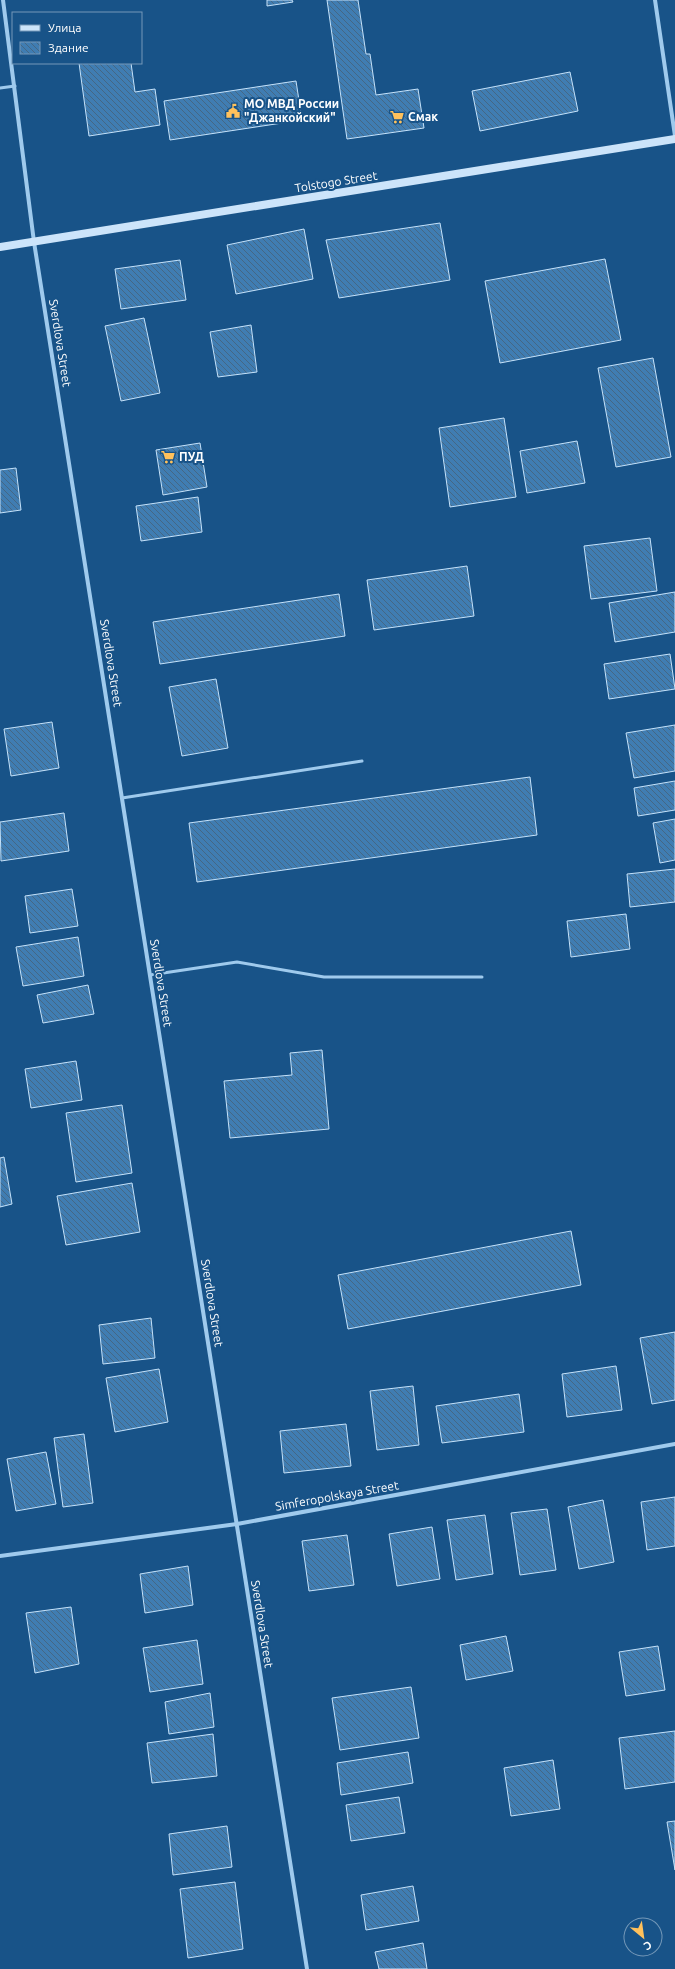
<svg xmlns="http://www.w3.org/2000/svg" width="675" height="1969" font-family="Ubuntu,sans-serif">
  <defs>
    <pattern id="building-back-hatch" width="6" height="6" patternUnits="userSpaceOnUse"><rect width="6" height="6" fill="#407db2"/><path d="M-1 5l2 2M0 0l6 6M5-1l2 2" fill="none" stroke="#456784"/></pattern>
  </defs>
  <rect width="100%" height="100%" fill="#185388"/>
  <g fill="url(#building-back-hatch)" stroke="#c5e2fa">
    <polygon points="267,0 292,0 293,2 267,6"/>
    <polygon points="327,0 358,0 366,54 370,54 376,95 418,89 424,128 347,139"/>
    <polygon points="79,63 131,63 135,92 155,89 160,125 89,136"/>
    <polygon points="570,72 578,111 480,131 472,91"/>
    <polygon points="296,81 302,120 170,140 164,101"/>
    <polygon points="440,223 450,280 339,298 326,240"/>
    <polygon points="304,229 313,279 236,294 227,245"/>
    <polygon points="605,259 621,340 500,363 485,281"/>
    <polygon points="180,260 186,300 121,309 115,269"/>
    <polygon points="144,318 160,393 121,401 105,326"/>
    <polygon points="251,325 257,372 218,377 210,332"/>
    <polygon points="653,358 671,457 616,467 598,368"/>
    <polygon points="504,418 516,497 450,507 439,428"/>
    <polygon points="577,441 585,483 527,493 520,451"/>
    <polygon points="200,443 207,487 163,495 156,450"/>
    <polygon points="16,468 21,510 0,513 0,470"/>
    <polygon points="198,497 202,532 141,541 136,506"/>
    <polygon points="650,538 657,591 591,599 584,546"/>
    <polygon points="467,566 474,616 374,630 367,580"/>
    <polygon points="675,592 675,632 615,642 609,603"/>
    <polygon points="339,594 345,636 160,664 153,622"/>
    <polygon points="670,654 675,689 609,699 604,664"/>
    <polygon points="216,679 228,748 182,756 169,687"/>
    <polygon points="52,722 59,768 11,776 4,729"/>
    <polygon points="675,725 675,771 634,778 626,733"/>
    <polygon points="530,777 537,835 197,882 189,823"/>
    <polygon points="675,781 675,810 638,816 634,788"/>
    <polygon points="64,813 69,851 1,861 0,822"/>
    <polygon points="675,819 675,860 660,863 653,823"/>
    <polygon points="675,869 675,902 630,907 627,874"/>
    <polygon points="72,889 78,926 30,933 25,896"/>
    <polygon points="626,914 630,949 571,957 567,921"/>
    <polygon points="78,937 84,976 23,986 16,947"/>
    <polygon points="88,985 94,1014 43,1023 37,995"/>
    <polygon points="322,1050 329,1129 230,1138 224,1081 292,1075 290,1053"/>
    <polygon points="76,1061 82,1100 31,1108 25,1069"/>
    <polygon points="122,1105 132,1173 76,1182 66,1113"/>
    <polygon points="4,1157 12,1204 0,1207 0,1158"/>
    <polygon points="132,1183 140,1232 66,1245 57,1196"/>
    <polygon points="571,1231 581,1285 348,1329 338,1275"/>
    <polygon points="151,1318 155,1358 103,1364 99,1325"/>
    <polygon points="675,1332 675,1400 652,1404 640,1338"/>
    <polygon points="616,1366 622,1410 567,1417 562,1374"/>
    <polygon points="159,1369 168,1422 115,1432 106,1378"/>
    <polygon points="413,1386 419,1445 377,1450 370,1391"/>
    <polygon points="519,1394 524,1432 442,1443 436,1406"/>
    <polygon points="346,1424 351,1466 284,1473 280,1431"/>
    <polygon points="84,1434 93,1503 63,1507 54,1438"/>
    <polygon points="46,1452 56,1504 16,1511 7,1459"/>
    <polygon points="675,1497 675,1546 647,1550 641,1502"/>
    <polygon points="603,1500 614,1562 579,1569 568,1507"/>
    <polygon points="547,1509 556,1570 520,1575 511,1513"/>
    <polygon points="485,1515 493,1574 456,1580 447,1520"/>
    <polygon points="432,1527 440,1579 397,1586 389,1534"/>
    <polygon points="347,1535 354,1585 309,1591 302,1541"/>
    <polygon points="188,1566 193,1605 145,1613 140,1574"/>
    <polygon points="71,1607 79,1664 35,1673 26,1613"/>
    <polygon points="506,1636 513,1671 466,1680 460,1645"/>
    <polygon points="197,1640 203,1684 150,1692 143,1648"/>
    <polygon points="658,1646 665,1690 626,1696 619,1652"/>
    <polygon points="411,1687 419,1738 340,1750 332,1698"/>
    <polygon points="210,1693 214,1727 169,1734 165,1702"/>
    <polygon points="675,1731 675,1782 625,1789 619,1738"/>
    <polygon points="213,1734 217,1776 152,1783 147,1743"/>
    <polygon points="408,1752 413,1783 341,1795 337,1763"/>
    <polygon points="553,1760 560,1809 511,1816 504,1768"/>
    <polygon points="399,1797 405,1833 351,1841 346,1805"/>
    <polygon points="675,1821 675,1870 667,1822"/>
    <polygon points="227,1826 232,1867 173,1875 169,1834"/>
    <polygon points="235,1882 243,1949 188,1958 180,1889"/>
    <polygon points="413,1886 419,1921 366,1930 361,1895"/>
    <polygon points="423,1943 427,1969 379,1969 375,1952"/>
  </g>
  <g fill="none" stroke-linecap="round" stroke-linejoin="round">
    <g stroke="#9fcaed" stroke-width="3">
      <polyline points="0,88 15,86"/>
      <polyline points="122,798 362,761"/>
      <polyline points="150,975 237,962 324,977 482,977"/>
    </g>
    <g stroke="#9fcaed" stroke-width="4">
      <polyline points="3,0 34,242 307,1969"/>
      <polyline points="655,0 675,136"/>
      <polyline points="0,1556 237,1524 675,1444"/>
    </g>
    <polyline stroke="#cce4fa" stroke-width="8" points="0,247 675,139"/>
  </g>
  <defs>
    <symbol id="civic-bare" viewBox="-9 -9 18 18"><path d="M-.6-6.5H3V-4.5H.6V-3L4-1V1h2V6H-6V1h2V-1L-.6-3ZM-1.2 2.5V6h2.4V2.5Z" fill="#ffc15c" stroke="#185388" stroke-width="2.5" paint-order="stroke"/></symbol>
    <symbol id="supermarket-bare" viewBox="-9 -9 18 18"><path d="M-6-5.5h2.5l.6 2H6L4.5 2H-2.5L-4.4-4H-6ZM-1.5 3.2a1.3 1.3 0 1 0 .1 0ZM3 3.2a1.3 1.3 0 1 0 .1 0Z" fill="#ffc15c" stroke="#185388" stroke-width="2.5" paint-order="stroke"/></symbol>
  </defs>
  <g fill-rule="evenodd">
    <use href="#civic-bare" x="223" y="101" width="20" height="20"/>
    <use href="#supermarket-bare" x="387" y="107" width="20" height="20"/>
    <use href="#supermarket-bare" x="158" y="447" width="20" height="20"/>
  </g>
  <g text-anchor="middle" stroke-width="4" stroke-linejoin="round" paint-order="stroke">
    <g font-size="12" font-weight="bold" fill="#fff" stroke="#185388" text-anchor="start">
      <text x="244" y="108">МО МВД России<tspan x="244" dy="14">"Джанкойский"</tspan></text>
      <text x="408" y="121">Смак</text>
      <text x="179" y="461">ПУД</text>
    </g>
    <g font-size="12" fill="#fff" stroke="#185388">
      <text transform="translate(336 182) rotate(-9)" y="4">Tolstogo Street</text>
      <text transform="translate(60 343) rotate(81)" y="4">Sverdlova Street</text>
      <text transform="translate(111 663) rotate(81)" y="4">Sverdlova Street</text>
      <text transform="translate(161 983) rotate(81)" y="4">Sverdlova Street</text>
      <text transform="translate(212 1303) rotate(81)" y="4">Sverdlova Street</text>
      <text transform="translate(337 1496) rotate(-10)" y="4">Simferopolskaya Street</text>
      <text transform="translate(262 1624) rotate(81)" y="4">Sverdlova Street</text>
    </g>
  </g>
  <rect x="12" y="12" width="130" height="52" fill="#185388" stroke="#7498b8"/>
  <rect x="20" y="25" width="20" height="6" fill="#cce4fa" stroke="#7498b8"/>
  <text x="48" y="32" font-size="12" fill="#ffffff">Улица</text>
  <rect x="20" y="42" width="20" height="12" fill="url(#building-back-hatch)" stroke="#7498b8"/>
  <text x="48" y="52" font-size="12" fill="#ffffff">Здание</text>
  <g transform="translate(643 1937) rotate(151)"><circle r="19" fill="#185388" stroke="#7498b8"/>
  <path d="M0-3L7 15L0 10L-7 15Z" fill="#ffc15c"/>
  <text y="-6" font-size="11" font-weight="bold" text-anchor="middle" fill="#ffffff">С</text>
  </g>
</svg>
